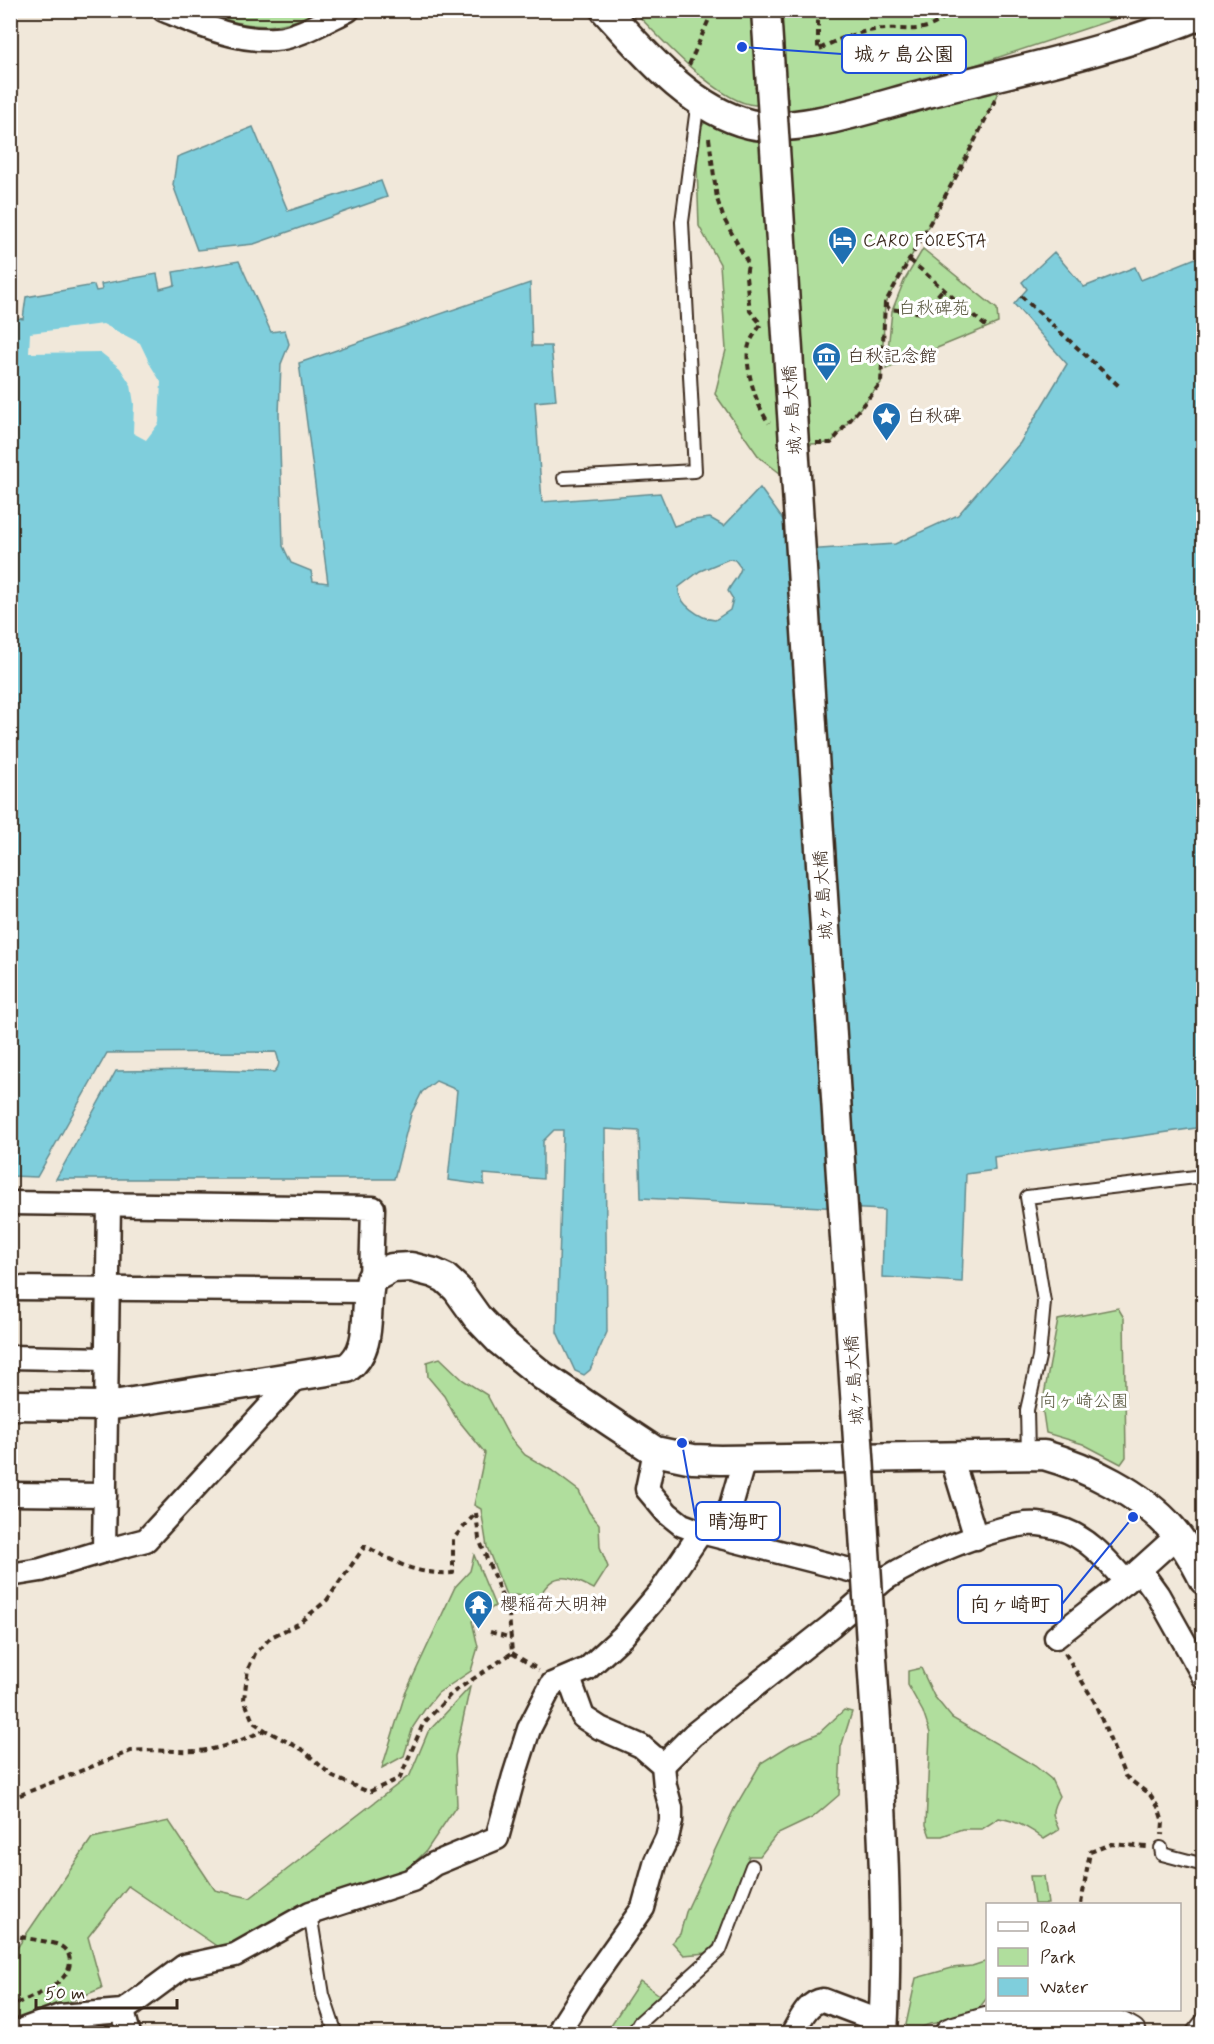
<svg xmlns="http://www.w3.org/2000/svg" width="1214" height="2044" font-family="Mynerve,'Klee One',sans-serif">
  <rect width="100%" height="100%" fill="#f1e8da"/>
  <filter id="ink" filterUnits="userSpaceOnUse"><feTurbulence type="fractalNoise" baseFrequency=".0167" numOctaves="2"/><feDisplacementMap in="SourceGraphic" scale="12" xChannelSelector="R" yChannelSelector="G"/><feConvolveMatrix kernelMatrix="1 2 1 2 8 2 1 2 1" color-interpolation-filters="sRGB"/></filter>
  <g filter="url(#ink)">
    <g fill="#b0de9d" stroke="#76845e" stroke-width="1.5">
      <path d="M223,11h99c-38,16 -61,20 -101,7z"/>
      <path d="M634,11h505l-249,82 -101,20 -1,-15c-10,2 -23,7 -33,7 -35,-1 -97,-69 -121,-94z"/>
      <polygon points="1008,72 963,164 885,303 881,383 831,443 811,444 789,480 759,457 715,394 726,350 720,264 699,226 696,135 713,110 751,124"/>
      <polygon points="923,249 997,309 998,323 886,369 892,311 904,281"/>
      <polygon points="1118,1308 1124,1318 1126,1457 1121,1464 1083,1444 1046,1433 1042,1406 1058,1320"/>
      <path d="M440,1358l23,22 24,15 23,43 15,17 26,15 28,21 10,21 10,12 1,23 8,20 -14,22c-22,-11 -40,-21 -54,7l-34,-1 -19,-48 -6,-38 -7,-4 11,-52 -30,-37 -11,-20 -16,-19 -1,-15z"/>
      <polygon points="474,1555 495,1606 472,1621 478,1647 471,1671 438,1693 425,1709 413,1727 404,1756 382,1768 405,1694 455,1587 470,1571"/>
      <path d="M921,1668l13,28 18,22 83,48 16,13 8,17c-9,16 -7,18 0,34l-15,9c-14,-11 -27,-18 -45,-21l-17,11h-20l-20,7h-12l-4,-11 4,-92 -7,-21 -15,-27v-14z"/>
      <polygon points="470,1687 455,1756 457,1805 426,1851 389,1888 221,1949 128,1886 88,1937 102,1988 11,2026 11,1949 17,1948 92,1838 169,1821 215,1890 250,1898 410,1775 428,1732"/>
      <polygon points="844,1710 852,1712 841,1747 839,1795 812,1818 776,1835 760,1856 749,1856 717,1942 707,1953 684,1955 672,1942 680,1934 686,1912 734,1809 761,1763 790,1745 819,1733"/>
      <polygon points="1030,1876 1044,1876 1048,1904 1034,1904"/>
      <polygon points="987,1961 987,1998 975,2013 960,2019 930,2024 904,2034 916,1978 952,1968 972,1966"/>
      <polygon points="640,1981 661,1996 638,2017 624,2033 605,2034"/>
    </g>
    <g fill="#7fcedc" stroke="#648c90" stroke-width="1.5" fill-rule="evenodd">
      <polygon points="253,127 288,211 381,181 387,197 254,244 197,250 173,185 177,157"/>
      <path d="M1054,252l30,35 51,-20 6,13 62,-25v872l-209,30 1,13 -29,4 -4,108 -80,-5 2,-67 -243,-12 -2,-67 -34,-2 2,203 -17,38 -6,5 -9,-4 -18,-39 6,-202h-9l-11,11v38l-59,-5v11l-36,-5 9,-90 -21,-9 -14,11 -11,22 -17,65h-338l60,-108 89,-1 69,2c7,-6 5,-12 2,-20l-169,1 -70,124 -26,-1 -1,-859 13,2 3,-22 68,-12 2,6 6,-1 -1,-6 56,-10 3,15 15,-4 -2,-13 66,-11 32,71 14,-2 4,14 -8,20 -2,50 4,132 8,17 20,8 2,10 15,2 -29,-220 231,-80 2,63h19l5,54 -21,2 7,100 118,-9 14,33 19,-6 17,-2 14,8 36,-38 45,62 90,-6 63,-29 62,-72 47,-79 -53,-60 13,-15 -5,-7zM729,559l6,1 6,8c-2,9 -9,14 -13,23l5,8 -3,11 -15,10c-14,-1 -39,-17 -36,-33l21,-16z"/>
    </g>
    <polygon fill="#f1e8da" points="103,324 140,343 151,366 161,382 159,423 146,440 133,433 134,404 131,385 120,368 100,352 29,353 30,333"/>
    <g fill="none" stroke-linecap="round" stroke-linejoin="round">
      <defs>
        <g id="service">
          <polyline points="564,478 695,471 682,222 698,100"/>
          <polyline points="1028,1454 1027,1410 1039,1357 1044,1302 1027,1197 1204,1176"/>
          <polyline points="1161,1848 1162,1854 1204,1865"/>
          <polyline points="310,1913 323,1995 336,2034"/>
          <polyline points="633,2034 639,2023 720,1950 752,1866"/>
          <polyline points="1191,2034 1204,2018"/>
        </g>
        <g id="minor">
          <path d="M164,10c34,14 72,32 111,29 22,-1 52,-19 73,-29"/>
          <polyline points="10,1203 373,1208 371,1279"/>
          <polyline points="10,1288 368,1291"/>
          <polyline points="10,1357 106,1359"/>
          <polyline points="655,1451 647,1489 667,1513 682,1525 701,1532 885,1579 831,1626 693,1735 663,1765"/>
          <polyline points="951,1456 976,1538"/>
          <polyline points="10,1494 105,1495"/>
          <polyline points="722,1537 744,1460"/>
          <polyline points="104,1551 146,1540 297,1377"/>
          <polyline points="1140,1570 1158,1595 1204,1677"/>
          <polyline points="10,1575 41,1570 104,1551 109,1204"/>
          <path d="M885,1579c35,-22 100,-49 141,-55 11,-1 22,1 32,4 29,8 49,32 68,54"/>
          <polyline points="1056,1637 1126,1582 1177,1536"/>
          <polyline points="123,2011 129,2034"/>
          <polyline points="11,2034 60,2016 123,2011 184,1966 235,1955 310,1913 412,1880 434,1864 497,1838 514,1776 529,1729 552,1684 587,1669 623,1636 661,1591 701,1532"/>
          <polyline points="560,2034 562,2026 589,1984 643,1908 656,1861 667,1838 671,1821 671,1808 665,1786 663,1765 641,1746 600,1728 583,1717 569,1678"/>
          <path d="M792,2034c8,-13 15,-32 31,-34l61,23"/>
        </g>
        <g id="tertiary">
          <path d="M605,10c39,43 86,100 145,114 47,11 130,-19 178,-31 92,-24 188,-42 276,-80"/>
          <polyline points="766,10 771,86"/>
          <path d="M10,1405l97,1 240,-38c28,-20 16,-59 24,-89l21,-11 19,-1 23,6 11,5 12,11 20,28 23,24 43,35 68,46 44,29 38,8 27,1 324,-5c43,12 98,39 128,74 13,15 23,33 32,51"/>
          <path d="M875,1705c7,109 14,219 8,329"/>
        </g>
        <path id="secondary" d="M951,2034c61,-18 120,-36 179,0"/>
      </defs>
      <use href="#service" stroke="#3b2a1e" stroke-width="16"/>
      <use href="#minor" stroke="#3b2a1e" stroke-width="27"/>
      <use href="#tertiary" stroke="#3b2a1e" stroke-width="33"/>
      <use href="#secondary" stroke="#3b2a1e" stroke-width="36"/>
      <g stroke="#3b2a1e" stroke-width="4" stroke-dasharray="6 4.5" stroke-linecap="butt">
        <path d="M818,10v40c17,-10 36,-17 56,-20 33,-5 51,9 78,-20"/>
        <polyline points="689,65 713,10"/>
        <path d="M709,138l8,61 7,20 24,44 -2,14 4,34 11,13c-4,7 -10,14 -12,21 -6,19 8,63 20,78"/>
        <polyline points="910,260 989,329"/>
        <polyline points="1021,296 1119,386"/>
        <polyline points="886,304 889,309 923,313 943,289"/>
        <polyline points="816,443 831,443 881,383 885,303 963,164 995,100"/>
        <path d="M476,1513l3,26 30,75 3,39 -60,40 -29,31 -23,54 -31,14 -36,-15 -30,-27 -38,-20 -12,-8 -9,-23 4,-30 7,-15 16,-17 27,-13 29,-24 38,-54c32,17 50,29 88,27v-34z"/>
        <polyline points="490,1632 512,1638"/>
        <polyline points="512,1653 539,1670"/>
        <polyline points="1065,1653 1094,1701 1125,1776 1150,1795 1158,1807 1163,1822 1162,1835"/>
        <path d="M10,1799l121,-48c22,-2 44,1 66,0 23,-1 46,-12 67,-20"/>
        <polyline points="1081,1904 1090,1852 1112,1844 1148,1847"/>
        <path d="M10,1934c15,5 32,6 46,10 6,2 12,7 13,12 8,27 -40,42 -59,50"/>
      </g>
      <use href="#service" stroke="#fff" stroke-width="12"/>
      <use href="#minor" stroke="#fff" stroke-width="22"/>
      <use href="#tertiary" stroke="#fff" stroke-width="28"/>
      <use href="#secondary" stroke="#fff" stroke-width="32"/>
      <defs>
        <polyline id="tertiary-bridge" points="771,86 875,1705"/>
      </defs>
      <use href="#tertiary-bridge" stroke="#3b2a1e" stroke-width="33" stroke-linecap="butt"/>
      <use href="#tertiary-bridge" stroke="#fff" stroke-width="28"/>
    </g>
  </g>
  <defs>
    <symbol id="hotel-pin" viewBox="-11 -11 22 30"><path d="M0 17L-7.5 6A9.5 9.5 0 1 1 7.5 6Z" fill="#1f6fb2" stroke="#fff"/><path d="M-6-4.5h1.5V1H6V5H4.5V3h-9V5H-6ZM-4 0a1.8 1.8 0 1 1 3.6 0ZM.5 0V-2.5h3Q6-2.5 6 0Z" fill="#fff"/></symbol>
    <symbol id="museum-pin" viewBox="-11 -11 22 30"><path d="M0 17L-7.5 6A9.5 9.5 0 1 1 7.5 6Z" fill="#1f6fb2" stroke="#fff"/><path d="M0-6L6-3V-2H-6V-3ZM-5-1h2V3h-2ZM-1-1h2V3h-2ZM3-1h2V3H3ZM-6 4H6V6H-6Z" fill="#fff"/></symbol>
    <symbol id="sight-pin" viewBox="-11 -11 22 30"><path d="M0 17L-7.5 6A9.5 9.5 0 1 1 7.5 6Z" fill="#1f6fb2" stroke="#fff"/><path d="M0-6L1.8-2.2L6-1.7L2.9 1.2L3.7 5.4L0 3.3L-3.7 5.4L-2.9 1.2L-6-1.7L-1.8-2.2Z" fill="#fff"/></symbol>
    <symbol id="temple-pin" viewBox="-11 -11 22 30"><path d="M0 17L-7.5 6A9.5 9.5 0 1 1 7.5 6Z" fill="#1f6fb2" stroke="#fff"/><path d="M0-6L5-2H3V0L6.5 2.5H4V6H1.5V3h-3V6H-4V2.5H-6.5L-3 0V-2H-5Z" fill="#fff"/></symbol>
  </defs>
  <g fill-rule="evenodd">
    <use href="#hotel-pin" x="826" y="224" width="33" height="45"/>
    <use href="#museum-pin" x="810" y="340" width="33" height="45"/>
    <use href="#sight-pin" x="870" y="400" width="33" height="45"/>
    <use href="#temple-pin" x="462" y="1588" width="33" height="45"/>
  </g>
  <g text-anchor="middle" stroke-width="6" stroke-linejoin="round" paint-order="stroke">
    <g font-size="18" fill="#3b2a1e" stroke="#fff" text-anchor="start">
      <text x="863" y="246">CARO FORESTA</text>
      <text x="847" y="362">白秋記念館</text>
      <text x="907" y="422">白秋碑</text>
      <text x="500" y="1610">櫻稲荷大明神</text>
    </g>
    <g font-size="18" fill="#58573e" stroke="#fff">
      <text x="934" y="314">白秋碑苑</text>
      <text x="1084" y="1407">向ヶ崎公園</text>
    </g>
    <g font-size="18" fill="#3b2a1e" stroke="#fff">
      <text transform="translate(792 410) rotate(-94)" y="6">城ヶ島大橋</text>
      <text transform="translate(823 895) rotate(-94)" y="6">城ヶ島大橋</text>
      <text transform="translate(854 1380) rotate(-94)" y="6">城ヶ島大橋</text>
    </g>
  </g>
  <path fill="none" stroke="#1d4ed8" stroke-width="2" d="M742 47L842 54M682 1443L696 1521M1133 1517L1062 1604"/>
  <g fill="#1d4ed8" stroke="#fff" stroke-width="2">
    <circle cx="742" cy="47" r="6"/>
    <circle cx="682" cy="1443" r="6"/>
    <circle cx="1133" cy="1517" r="6"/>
  </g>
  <g fill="#fff" stroke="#1d4ed8" stroke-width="2">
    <rect x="842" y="35" width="124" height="38" rx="6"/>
    <rect x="696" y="1502" width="84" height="38" rx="6"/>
    <rect x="958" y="1585" width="104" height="38" rx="6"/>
  </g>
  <g font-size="20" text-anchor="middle" font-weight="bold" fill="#3b2a1e">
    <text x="904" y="61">城ヶ島公園</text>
    <text x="738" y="1528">晴海町</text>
    <text x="1010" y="1611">向ヶ崎町</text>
  </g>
  <rect width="1214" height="2044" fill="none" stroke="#fff" stroke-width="36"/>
  <rect x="18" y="18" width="1178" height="2008" fill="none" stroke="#3b2a1e" stroke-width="2" filter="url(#ink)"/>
  <rect x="986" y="1903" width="195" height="108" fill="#ffffff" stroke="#b1aaa5" stroke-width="1.5"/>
  <rect x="998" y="1922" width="30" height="9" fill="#ffffff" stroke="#b1aaa5" stroke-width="1.5"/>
  <text x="1040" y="1933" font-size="18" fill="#3b2a1e">Road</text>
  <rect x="998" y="1948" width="30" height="18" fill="#b0de9d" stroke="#b1aaa5" stroke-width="1.5"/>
  <text x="1040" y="1963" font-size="18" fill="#3b2a1e">Park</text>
  <rect x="998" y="1978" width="30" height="18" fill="#7fcedc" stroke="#b1aaa5" stroke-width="1.5"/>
  <text x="1040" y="1993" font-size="18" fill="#3b2a1e">Water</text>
  <path d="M36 1999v9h141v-9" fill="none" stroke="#3b2a1e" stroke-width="3"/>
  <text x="45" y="1999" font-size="18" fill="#3b2a1e" stroke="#ffffff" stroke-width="4.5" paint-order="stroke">50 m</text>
</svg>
